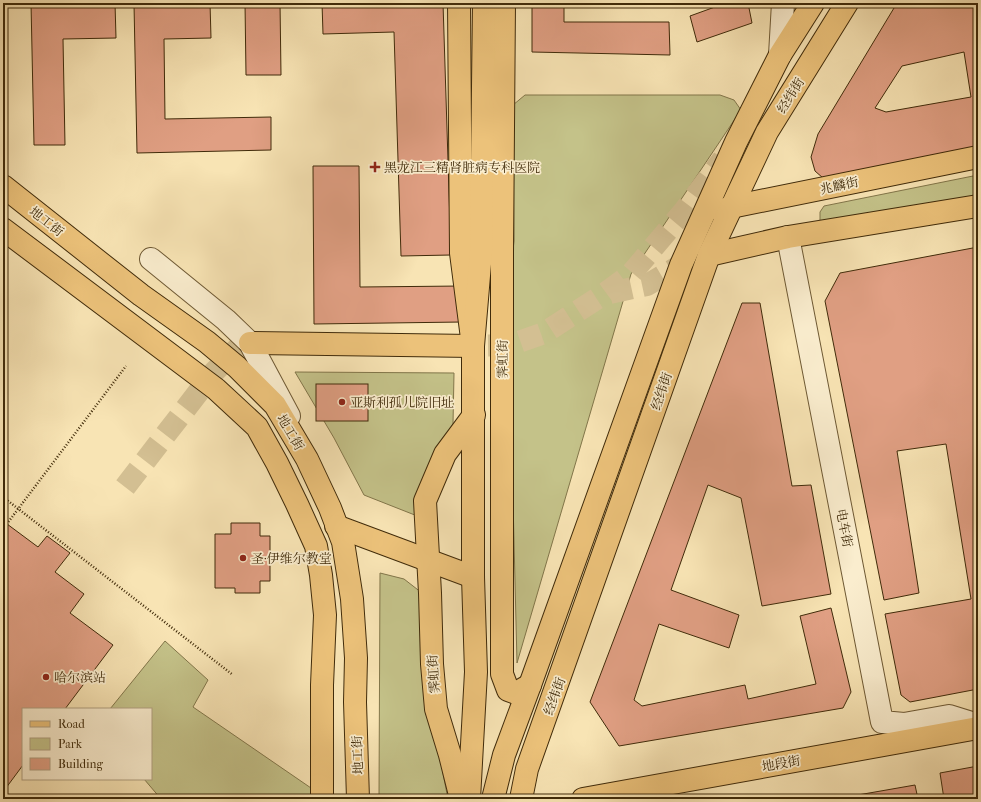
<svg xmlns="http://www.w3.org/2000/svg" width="981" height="802" font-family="'IM FELL French Canon','Noto Serif SC',serif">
  <rect width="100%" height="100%" fill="#f8e4b4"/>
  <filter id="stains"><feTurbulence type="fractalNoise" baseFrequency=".005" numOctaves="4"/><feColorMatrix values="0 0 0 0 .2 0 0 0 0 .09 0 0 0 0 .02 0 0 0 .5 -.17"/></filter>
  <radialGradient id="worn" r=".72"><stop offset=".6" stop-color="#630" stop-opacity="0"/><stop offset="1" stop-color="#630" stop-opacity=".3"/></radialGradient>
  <g fill="#c4c289" stroke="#82764a">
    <polygon points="525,95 720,95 734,100 741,110 631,274 517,663 508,296 514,241 513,105"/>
    <polygon points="978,175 978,198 820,221 820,212 824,206"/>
    <polygon points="295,372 454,373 453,424 431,462 430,521 364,495 334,438"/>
    <polygon points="380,573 404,579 422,593 427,691 448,799 379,799"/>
    <polygon points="165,641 208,680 193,707 311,788 312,799 161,799 144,779 151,779 151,709 110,709"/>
  </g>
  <g fill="#e09f83" stroke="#402b0a" fill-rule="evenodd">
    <polygon points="31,3 115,3 116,38 63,39 65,145 34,145"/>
    <polygon points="210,3 211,38 164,39 165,119 271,117 271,150 137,153 134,4"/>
    <polygon points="245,3 280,3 281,75 246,75"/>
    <polygon points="322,3 443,3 451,255 401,256 394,32 323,34"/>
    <polygon points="532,3 564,3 564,22 669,22 670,55 532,52"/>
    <polygon points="726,3 748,3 752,23 697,42 690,16"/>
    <path d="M897,3h81v144l-155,31 -8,-7 -4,-14 7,-23zM964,52l7,45 -85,15 -11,-4 27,-42z"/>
    <polygon points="313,166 359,166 360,287 461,286 462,322 314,324"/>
    <polygon points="978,247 978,689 910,702 901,695 885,614 971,599 946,444 897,451 919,593 884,600 825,301 840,273"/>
    <polygon points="742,303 760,303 792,486 811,485 831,594 762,606 741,498 708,485 671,590 739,615 729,648 659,624 634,700 642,706 745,685 748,699 816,684 800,616 831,608 851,692 843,708 619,746 590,702"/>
    <rect x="316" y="384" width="52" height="37"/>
    <polygon points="3,521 38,547 47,536 70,553 55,572 84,594 70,613 113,645 65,709 23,709 23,765 3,792"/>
    <polygon points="231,523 260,523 260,536 270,536 270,581 260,581 260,593 235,593 235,588 215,588 215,534 231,534"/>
    <polygon points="978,766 978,799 944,799 940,773"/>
    <polygon points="915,785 918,799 835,799"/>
  </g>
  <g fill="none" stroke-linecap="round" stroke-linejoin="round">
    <g stroke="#d3bf92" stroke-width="22" stroke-dasharray="22 11" stroke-linecap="butt">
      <polyline points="610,293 647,285 681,265 693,261"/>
      <polyline points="455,346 510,345 544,333 604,294 631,274 684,211 723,159"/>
      <polyline points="125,487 214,372 239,347 268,346"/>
    </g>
    <defs>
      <g id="minor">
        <polyline points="780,55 783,3"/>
        <polyline points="788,237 882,722 904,724 949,716 978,725"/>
        <polyline points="151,259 226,320 250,343 289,416"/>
      </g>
      <g id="major">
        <polyline points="459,3 461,253 473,346 473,577 476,672 469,799"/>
        <polyline points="504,3 502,252 502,674 508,690 516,693 530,685"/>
        <polyline points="3,186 141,295 207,342 237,367 275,405 307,459 330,508 343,542 352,599 356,658 355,702 358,799"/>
        <polyline points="721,211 731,207 978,157"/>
        <polyline points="3,229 216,389 257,427 277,463 297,504 316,546 321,575 325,615 322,685 322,799"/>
        <polyline points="709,255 788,237 978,206"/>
        <polyline points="250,343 473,346 481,252 484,3"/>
        <polyline points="336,526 473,577"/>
        <polyline points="461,799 450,755 436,709 432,664 430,593 425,501 445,454 474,415"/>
        <polyline points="493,799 504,755 530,685 681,265 736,142 780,55 813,3"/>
        <polyline points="521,799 527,769 709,255 767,132 847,3"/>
        <polyline points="583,799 978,728"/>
      </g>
    </defs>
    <use href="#minor" stroke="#6e5934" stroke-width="24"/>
    <use href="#major" stroke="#402b0a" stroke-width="24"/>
    <g stroke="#402b0a" stroke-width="2.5" stroke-dasharray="1 2" stroke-linecap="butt">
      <polyline points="3,34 6,34 6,3"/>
      <polyline points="3,64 6,59 6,34"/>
      <polyline points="3,497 233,675"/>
      <polyline points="3,529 126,366"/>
    </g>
    <use href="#minor" stroke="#faedce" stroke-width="22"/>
    <use href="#major" stroke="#ecc27a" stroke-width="22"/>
    <defs>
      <polyline id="rail" points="3,793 10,799"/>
    </defs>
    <use href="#rail" stroke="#402b0a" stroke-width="4.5"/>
    <use href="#rail" stroke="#faedce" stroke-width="3" stroke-dasharray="9" stroke-linecap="butt"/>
  </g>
  <g fill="#8f2418" stroke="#faedce" stroke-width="1.5">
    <path d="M373 161h4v4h4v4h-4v4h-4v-4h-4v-4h4z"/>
    <circle cx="342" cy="402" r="4"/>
    <circle cx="243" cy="558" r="4"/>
    <circle cx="46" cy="677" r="4"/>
  </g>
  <g text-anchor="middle" stroke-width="3.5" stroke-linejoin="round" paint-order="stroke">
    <g font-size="13" fill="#402b0a" stroke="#faedce">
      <text transform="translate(790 95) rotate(-58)" y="5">经纬街</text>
      <text transform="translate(839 185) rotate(-12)" y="5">兆麟街</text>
      <text transform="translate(47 221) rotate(38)" y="5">地工街</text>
      <text transform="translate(502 359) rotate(-90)" y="5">霁虹街</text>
      <text transform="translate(661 391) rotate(-71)" y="5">经纬街</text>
      <text transform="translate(291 432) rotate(59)" y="5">地工街</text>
      <text transform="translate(845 528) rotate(79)" y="5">电车街</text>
      <text transform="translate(433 674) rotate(-94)" y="5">霁虹街</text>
      <text transform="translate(554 696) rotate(-70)" y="5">经纬街</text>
      <text transform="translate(357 755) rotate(-92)" y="5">地工街</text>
      <text transform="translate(781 763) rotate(-10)" y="5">地段街</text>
    </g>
    <g font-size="13" fill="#402b0a" stroke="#faedce" text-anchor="start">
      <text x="384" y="172">黑龙江三精肾脏病专科医院</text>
      <text x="350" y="407">亚斯利孤儿院旧址</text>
      <text x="251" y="563">圣·伊维尔教堂</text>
      <text x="54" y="682">哈尔滨站</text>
    </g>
  </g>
  <rect width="981" height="802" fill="none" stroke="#f8e4b4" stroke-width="16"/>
  <rect x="4" y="4" width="973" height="794" fill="none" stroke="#402b0a" stroke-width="2"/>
  <rect x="8" y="8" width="965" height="786" fill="none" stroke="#402b0a"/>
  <rect x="22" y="708" width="130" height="72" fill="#faedce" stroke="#b09f80"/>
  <rect x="30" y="721" width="20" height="6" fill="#ecc27a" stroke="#b09f80"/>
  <text x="58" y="728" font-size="12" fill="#402b0a">Road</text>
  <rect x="30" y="738" width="20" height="12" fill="#c4c289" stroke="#b09f80"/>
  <text x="58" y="748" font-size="12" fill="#402b0a">Park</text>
  <rect x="30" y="758" width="20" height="12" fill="#e09f83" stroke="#b09f80"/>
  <text x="58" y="768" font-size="12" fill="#402b0a">Building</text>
  <rect width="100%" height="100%" filter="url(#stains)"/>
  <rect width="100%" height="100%" fill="url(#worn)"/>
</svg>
